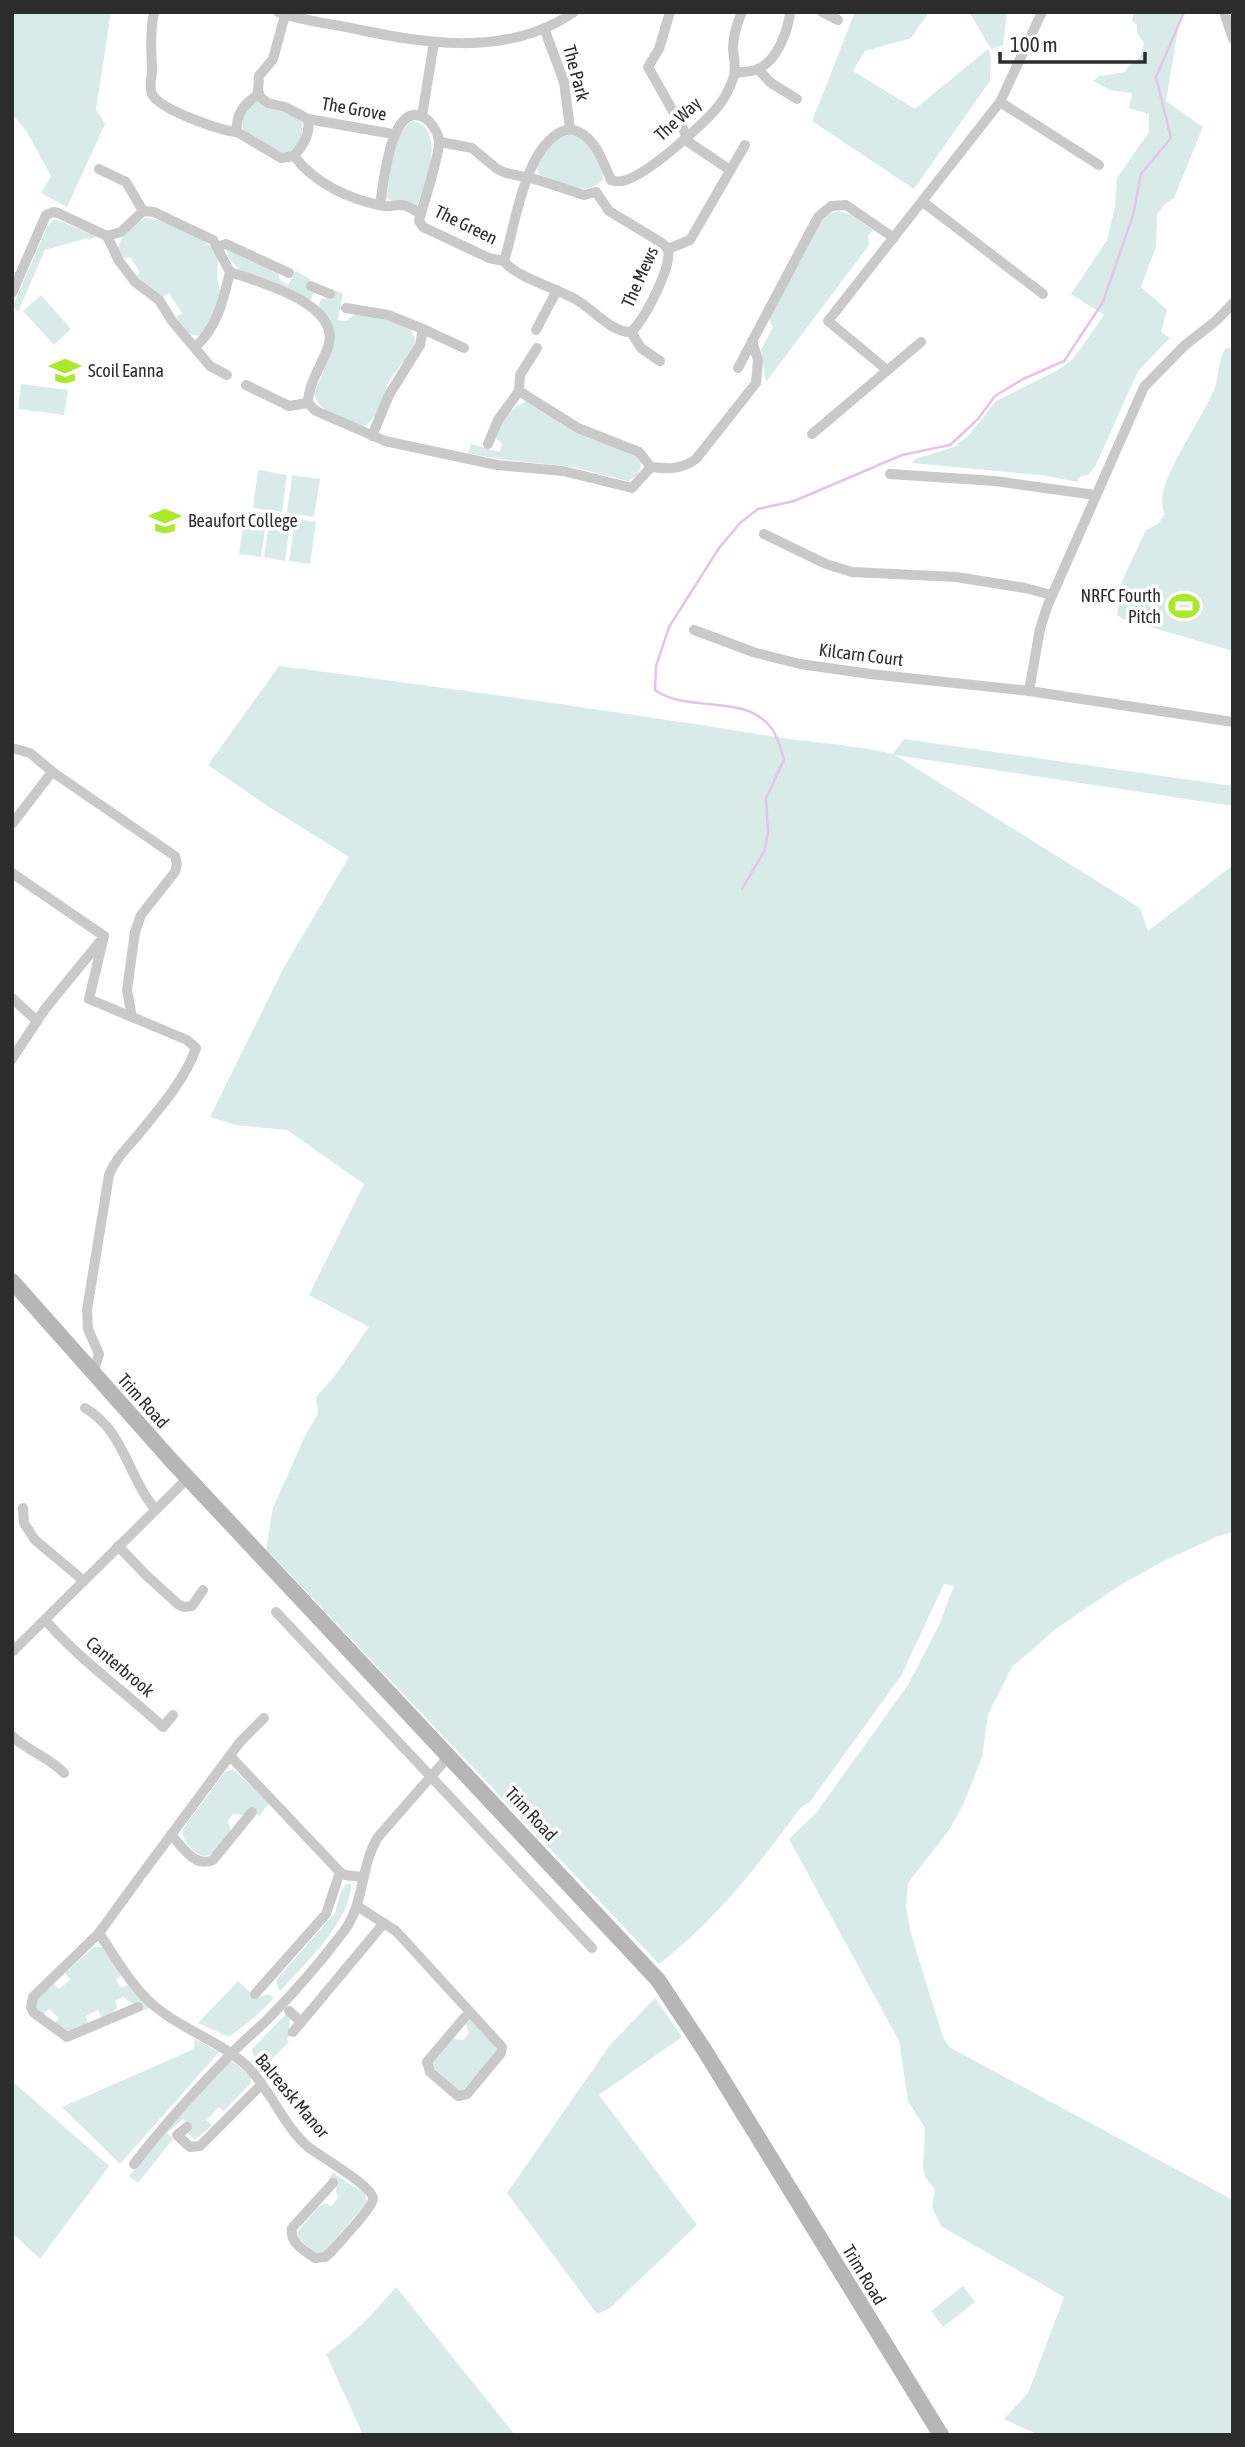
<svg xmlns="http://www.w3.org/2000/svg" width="1245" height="2447" font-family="'Asap Condensed',sans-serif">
  <rect width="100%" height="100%" fill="#fff"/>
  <g fill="#d9ebe8">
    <polygon points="12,12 111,12 96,109 105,124 67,207 41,193 51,176 27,132 12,114"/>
    <polygon points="855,12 929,12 911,38 865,51 853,71 915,109 988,49 991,56 990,81 914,189 812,121"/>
    <polygon points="969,12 1007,12 1003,45 991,49"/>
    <polygon points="1134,12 1184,12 1178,29 1166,101 1203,127 1174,198 1164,205 1157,215 1156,247 1141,287 1167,310 1161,332 1170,338 1138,371 1095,467 1089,474 1078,478 1078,482 1040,475 912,463 915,459 954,447 968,436 996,401 1058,370 1073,359 1104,315 1071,294 1107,240 1115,206 1117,178 1149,132 1149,114 1129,108 1132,93 1110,90 1093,81 1099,76 1125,72 1128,67 1140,57 1144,43 1137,33 1137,25 1132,21"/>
    <path d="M256,101c16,8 32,12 47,21l-2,19 -5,9 -11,4 -7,-2 -35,-22c-3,-12 4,-21 13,-29z"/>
    <path d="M412,121c34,4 16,65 5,85l-24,-4 -7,-5c6,-25 3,-59 26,-76z"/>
    <path d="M572,134c18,4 30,28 31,45 -14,20 -44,2 -63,-4l-4,-7c8,-16 18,-30 36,-34z"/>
    <polygon points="839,211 852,215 873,230 868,236 869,245 766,382 761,350 773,327 770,322 770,318 821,221 829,214"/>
    <path d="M146,218c15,0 60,20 68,32 7,9 3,16 3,26 0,6 3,11 3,17 -1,13 -11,36 -22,43l-10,-3 -12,-16 6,-4 -13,-20 -6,4 -27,-21 4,-4 -10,-15 -5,2 -7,-8c1,-16 15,-27 28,-33z"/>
    <polygon points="55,219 97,236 89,240 87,238 45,250 18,312 13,306 48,225"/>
    <polygon points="227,250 278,273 280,280 288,285 296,271 310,279 307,287 313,292 312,298 309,300 240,270 229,259"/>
    <path d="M333,289l10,5 -5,26 8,1c15,-17 48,1 65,8l4,12c-4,14 -16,25 -24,37 -9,15 -11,39 -27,48 -17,-3 -45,-13 -50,-32l17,-42 -12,-47 2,-6h10z"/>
    <polygon points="41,295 71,329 54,345 23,311"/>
    <path d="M1226,348l7,1v302l-110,-32 -6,-4 5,-34 24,-51 12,-6 7,-10c-16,-27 42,-99 51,-130 3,-13 2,-24 10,-36z"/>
    <polygon points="21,384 68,390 64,415 18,409"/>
    <path d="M528,400l111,57c5,12 0,19 -11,24l-54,-14 -76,-8 -30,-6 3,-9 29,8 2,-8 -6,-6c2,-18 17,-31 32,-38z"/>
    <polygon points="258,470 287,475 282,512 253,508"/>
    <polygon points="292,475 320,479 314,517 287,513"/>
    <polygon points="245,512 267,515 261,557 239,554"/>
    <polygon points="270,515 291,519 285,561 264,557"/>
    <polygon points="295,519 316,522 310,564 289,561"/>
    <path d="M279,666c159,21 319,42 478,68 45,8 91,10 136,20l11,-15 329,47v20l-338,-51 245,153 8,23 85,-66v667l-15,4 -56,26 -40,22 -65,44 -45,39 -24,48 -6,42 -19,48 -14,25 -41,53 -2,23 5,28 32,103 6,10 284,153v235h-194l-35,-16 24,-26 36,-96 -123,-71 -9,-19 3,-17 -10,-13 -2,-10 2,-39 -17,-27 -9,-60 -110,-202 27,-26 92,-128 31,-60 15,-39 -10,-2 -43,92 -92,127 -8,4c-42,57 -85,114 -142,157l-393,-415 7,-41 31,-70 14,-25 -2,-16 18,-20 35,-50 -60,-32 55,-111 -77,-54 -51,-5 -26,-8 73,-148 66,-112 -83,-52 -58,-40z"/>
    <path d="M233,1769l36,34 -10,13 -10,-8 -5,7 -11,-1 -5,7 3,9c-12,14 -21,38 -39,19 -6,-7 -10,-10 -9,-20l42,-57z"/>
    <path d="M346,1884h5c0,37 -47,81 -71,107l-4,-8 1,-4 58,-66 6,-22z"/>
    <polygon points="94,1947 102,1947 121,1976 116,1980 122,1988 128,1985 150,2008 141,2011 137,2003 132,2003 123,1997 116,2000 117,2007 113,2013 102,2018 98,2010 86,2016 88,2023 68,2032 54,2023 59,2018 49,2009 43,2015 35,2006 40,1996 54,1984 59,1989 70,1980 65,1973"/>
    <polygon points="238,1981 256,1998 268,1994 274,1998 255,2017 229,2037 198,2023"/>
    <polygon points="655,1998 682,2037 599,2095 697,2225 609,2309 597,2314 507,2193 610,2045"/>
    <polygon points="286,2014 290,2020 289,2029 292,2033 287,2039 289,2042 264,2067 253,2054 252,2049"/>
    <polygon points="471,2018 497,2049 496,2053 463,2090 457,2091 433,2067 433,2063 453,2039 463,2040 469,2033 466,2024"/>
    <polygon points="195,2039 219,2052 120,2164 62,2107 194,2049"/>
    <polygon points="232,2061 250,2076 251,2083 224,2111 219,2107 206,2120 212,2125 195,2140 186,2132 191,2126 183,2119 167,2133 173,2139 138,2183 129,2176 167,2128 223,2067"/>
    <polygon points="12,2081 109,2166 40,2259 12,2233"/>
    <polygon points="334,2172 337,2176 365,2193 367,2202 325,2251 315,2253 299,2239 297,2233 319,2206 325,2203 331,2206 338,2198 336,2191 337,2186 328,2179"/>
    <polygon points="963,2286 975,2302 943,2327 931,2311"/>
    <path d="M396,2287l119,148h-152l-37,-81c26,-18 49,-42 70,-67z"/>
  </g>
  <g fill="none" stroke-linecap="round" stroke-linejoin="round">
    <path stroke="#e3c4eb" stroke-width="2.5" d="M742,889l23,-39 3,-19 -2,-33 18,-38c-3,-10 -6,-23 -12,-31 -26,-37 -84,-15 -117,-39l1,-24 13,-39 50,-79 21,-25 18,-14 36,-8 108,-46 48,-10 28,-26 17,-23 28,-17 41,-18 39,-59 30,-87 8,-41 30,-36 -15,-61 28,-65"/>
    <g stroke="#c9c9c9" stroke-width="10">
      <path d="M154,12c-4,20 -3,36 -2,55 1,9 -4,18 0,27 8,16 67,36 85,38"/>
      <path d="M278,12c22,8 46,11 68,15 75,16 160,32 228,-15"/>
      <polyline points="670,12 659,49 648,67 687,136"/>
      <polyline points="822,12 838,20"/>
      <polyline points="1224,12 1233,39"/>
      <polyline points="285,15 273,59 259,76 258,91 261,98 268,103 285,107 308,119 393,134"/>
      <polyline points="544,28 564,82 570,129"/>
      <polyline points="758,69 771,83 797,99"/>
      <path d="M735,73c7,-1 16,-1 23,-4 19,-8 30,-38 32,-57"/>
      <path d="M259,94c-14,9 -24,20 -22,38l44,26 13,-2c9,-10 17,-23 14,-37"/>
      <polyline points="1000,102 1099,165"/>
      <polyline points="422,116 434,42"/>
      <polyline points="684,139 730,170"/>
      <polyline points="440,142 472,148 497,169 506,173 538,180 584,195 596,192 609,211 662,243 668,249"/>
      <path d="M294,156c21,28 57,44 90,50 6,1 11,-1 17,-1 7,0 14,6 20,9l-2,7 4,6 66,31 15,3"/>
      <polyline points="99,169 126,182 143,211"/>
      <path d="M611,180c-9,-20 -16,-46 -41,-51 -45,9 -54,95 -66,132 10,15 53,28 71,38 17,9 36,34 56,33"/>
      <path d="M611,180c6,2 9,2 15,0 23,-7 73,-52 90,-71 8,-9 14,-21 18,-33 2,-8 0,-18 -1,-27 0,-12 4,-26 9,-37"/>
      <polyline points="923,202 1043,294"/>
      <path d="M380,205c3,-18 10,-101 41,-89 9,3 17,16 18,25 2,9 -15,61 -18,73"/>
      <polyline points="107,236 121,232 143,211 154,212 213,240 230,272"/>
      <polyline points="218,246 226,244 289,273"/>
      <polyline points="668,249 690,240 745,145"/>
      <polyline points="311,286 330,294"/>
      <polyline points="12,293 46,215 53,212 58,213 107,236 119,261 135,282 159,300 172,321 210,366 227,375"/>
      <polyline points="346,308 388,315 423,329 420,345 389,395 372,436"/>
      <polyline points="423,329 464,348"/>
      <polyline points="536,330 557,290"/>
      <path d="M631,332c14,-13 41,-65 37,-83"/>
      <polyline points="631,332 641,348 660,361"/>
      <path d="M195,347c23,-20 28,-47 35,-75 29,10 113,32 98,75 -6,18 -20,37 -20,56"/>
      <polyline points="738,368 818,217 831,206 846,205 894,238"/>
      <polyline points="887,370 828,321 1000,102 1042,12"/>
      <polyline points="246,385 289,406 308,403 316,411 385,441 497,465 563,471 632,488 651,467"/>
      <polyline points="519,391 520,375 537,348"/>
      <polyline points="812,434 921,342"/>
      <path d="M488,444l10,-24 21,-29 59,37 61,24 12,15c18,2 29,3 45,-8l60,-76 2,-23 -6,-19"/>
      <polyline points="890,474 995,481 1095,495"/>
      <polyline points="764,534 826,564 852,572 956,577 1025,588 1052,595"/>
      <polyline points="694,630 753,652 800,664 870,674 1029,691 1233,722"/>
      <polyline points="1029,691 1040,629 1047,607 1144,387 1184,346 1217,320 1233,303"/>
      <polyline points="12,748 30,753 54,773 175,856 177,864 175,872 141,915 135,932 127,990 132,1017"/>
      <polyline points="12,824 52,772"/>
      <polyline points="12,873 104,936"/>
      <polyline points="12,998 37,1021"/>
      <polyline points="12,1059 45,1009 102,939"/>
      <path d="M93,1374l6,-20 -11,-25 -1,-19 22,-135c6,-16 18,-27 29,-40 21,-26 47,-55 58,-87l-9,-8 -98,-41 15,-63"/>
      <path d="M85,1408c39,22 43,70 71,102"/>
      <polyline points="23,1508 24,1523 35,1540 84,1581"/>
      <polyline points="118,1546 147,1576 179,1605 184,1607 192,1606 203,1590"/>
      <polyline points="276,1612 592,1948"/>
      <path d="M45,1620c35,40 79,71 118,107l10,-12"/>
      <polyline points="12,1652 188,1478"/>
      <path d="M12,1736c16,15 37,21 52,37"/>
      <polyline points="230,1756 340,1872 345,1875 362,1877"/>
      <path d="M171,1835c12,12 23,33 42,25l39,-48"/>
      <polyline points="142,1874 240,1742 264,1718"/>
      <polyline points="357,1906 396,1931 502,2047 501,2053 467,2094 458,2096 430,2072 427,2062 465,2017"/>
      <path d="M99,1933c18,27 36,60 63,79 27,20 60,31 85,54 24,24 36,59 61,81 12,9 66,40 65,52 0,8 -36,46 -43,54l-5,4 -10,1c-11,-7 -26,-16 -23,-30l41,-45"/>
      <polyline points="255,1994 326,1914 340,1872"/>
      <polyline points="138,2007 67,2037 34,2013 31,2008 33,1997 99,1933 139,1878"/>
      <polyline points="289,2011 301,2022"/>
      <polyline points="293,2032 384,1923"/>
      <polyline points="187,2127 177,2135 190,2147 200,2146 262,2084"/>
      <path d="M134,2164c29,-38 61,-73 95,-108 11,-12 23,-22 35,-33 28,-28 56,-60 80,-92 21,-28 16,-65 34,-94l71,-81"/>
    </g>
    <polyline stroke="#b6b6b6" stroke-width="16" points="12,1281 170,1459 658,1980 705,2051 941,2435"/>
  </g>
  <defs>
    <symbol id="school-bare" viewBox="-9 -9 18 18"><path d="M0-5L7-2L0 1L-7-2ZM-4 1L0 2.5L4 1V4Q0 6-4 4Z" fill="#a9e82a" stroke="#fff" stroke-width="2.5" paint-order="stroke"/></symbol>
    <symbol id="stadium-bare" viewBox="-9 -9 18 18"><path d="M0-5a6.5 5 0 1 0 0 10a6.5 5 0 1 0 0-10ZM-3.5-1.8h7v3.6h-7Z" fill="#a9e82a" stroke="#fff" stroke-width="2.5" paint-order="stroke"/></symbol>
  </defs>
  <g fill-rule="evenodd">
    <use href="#school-bare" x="43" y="349" width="44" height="44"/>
    <use href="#school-bare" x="143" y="499" width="44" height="44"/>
    <use href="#stadium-bare" x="1162" y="584" width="44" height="44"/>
  </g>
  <g text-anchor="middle" stroke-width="7" stroke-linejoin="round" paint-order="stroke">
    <g font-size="18" fill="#2c2c2c" stroke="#fff">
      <text transform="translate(576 73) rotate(75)" y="6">The Park</text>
      <text transform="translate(354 109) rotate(10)" y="6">The Grove</text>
      <text transform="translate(678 119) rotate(-42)" y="6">The Way</text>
      <text transform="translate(466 225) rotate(26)" y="6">The Green</text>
      <text transform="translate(640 277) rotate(-66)" y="6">The Mews</text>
      <text transform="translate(861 655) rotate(7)" y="6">Kilcarn Court</text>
      <text transform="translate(143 1401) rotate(48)" y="6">Trim Road</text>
      <text transform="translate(120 1667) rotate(40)" y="6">Canterbrook</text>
      <text transform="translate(531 1814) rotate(47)" y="6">Trim Road</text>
      <text transform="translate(292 2096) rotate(50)" y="6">Balreask Manor</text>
      <text transform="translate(864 2275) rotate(59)" y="6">Trim Road</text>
    </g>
    <g font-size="18" fill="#2c2c2c" stroke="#fff" text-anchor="start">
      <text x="88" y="377">Scoil Eanna</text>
      <text x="188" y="527">Beaufort College</text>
      <text x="1161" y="602" text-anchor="end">NRFC Fourth<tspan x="1161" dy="21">Pitch</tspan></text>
    </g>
  </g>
  <rect width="1245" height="2447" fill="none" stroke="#2c2c2c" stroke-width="28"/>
  <path d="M1000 52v10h145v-10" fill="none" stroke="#2c2c2c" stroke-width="3.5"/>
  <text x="1010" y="52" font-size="21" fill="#2c2c2c" stroke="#ffffff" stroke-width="5" paint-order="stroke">100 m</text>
</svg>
